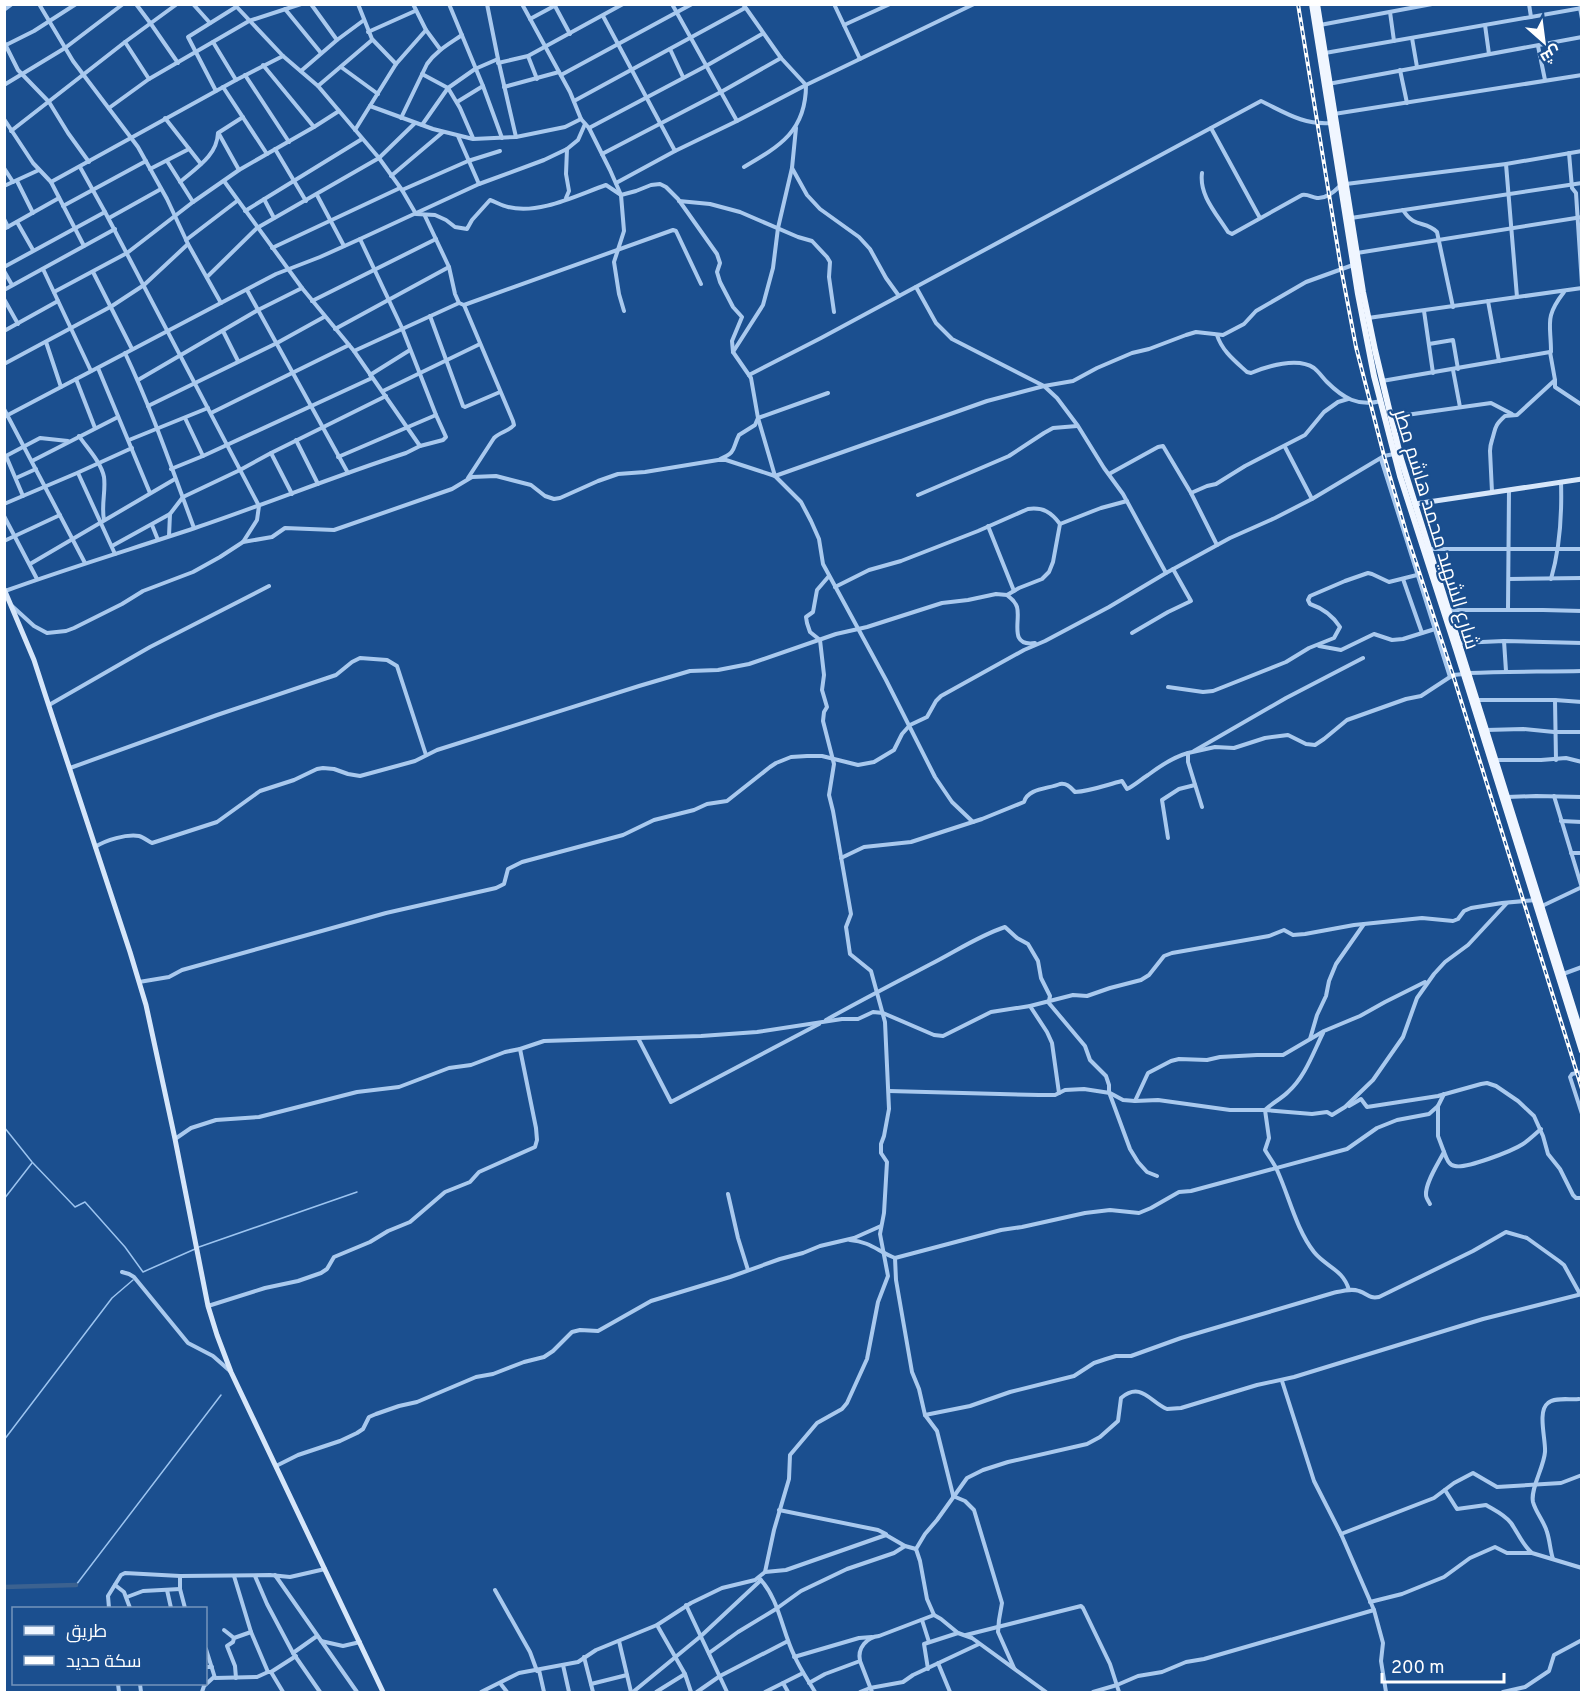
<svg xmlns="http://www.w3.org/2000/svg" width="1586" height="1697" font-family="Overpass,Cairo,sans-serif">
  <rect width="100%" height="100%" fill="#1b4f8f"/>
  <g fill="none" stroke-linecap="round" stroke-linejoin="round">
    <g stroke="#9cc4f0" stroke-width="1.5">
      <polyline points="4,1127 32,1162 75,1207 85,1202 125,1247 143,1272 195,1249"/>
      <polyline points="4,1199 32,1163"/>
      <polyline points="199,1247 357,1192"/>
      <polyline points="4,1440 112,1298 133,1280"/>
      <polyline points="76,1585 221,1395"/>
    </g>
    <polyline stroke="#3c6290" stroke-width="4.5" points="4,1587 76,1585"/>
    <g stroke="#a9c9ee" stroke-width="4">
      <polyline points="39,4 73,61 138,147 167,199 188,244 221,303"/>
      <polyline points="136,4 151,24 178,63"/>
      <polyline points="193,4 210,23"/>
      <path d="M234,4l49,52 35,30 61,72 23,32 14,24 19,1 11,5 9,7 12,2 5,-9 18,-20c6,2 12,6 18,7 31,8 69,-12 98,-22l15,10 15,-4 15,-6 9,-1 6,3 12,12 39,55 3,9 -3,9 3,10 13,25 9,10 -10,24 1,11 18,26 7,40 17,58 26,26 10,19 8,18 4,25 63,116 49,97 17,25 21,20"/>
      <polyline points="311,4 337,40"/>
      <polyline points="358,4 372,39 396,64"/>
      <polyline points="413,4 426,30 440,49"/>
      <polyline points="449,4 483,86 502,138"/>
      <polyline points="487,4 498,59 516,137"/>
      <polyline points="522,4 570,92 581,119 589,128 610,170 621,195 624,231 614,262 619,294 624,311"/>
      <polyline points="672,4 737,121"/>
      <path d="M743,4l38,54 25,27c0,46 -26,61 -62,82"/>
      <polyline points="834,4 860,59"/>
      <polyline points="1529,4 1531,17"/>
      <polyline points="555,6 570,34"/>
      <polyline points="1580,8 1582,19"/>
      <polyline points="285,9 321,53"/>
      <polyline points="4,10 12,4"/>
      <polyline points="1390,12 1394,41"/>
      <polyline points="603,16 675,151"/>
      <polyline points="530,19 556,5"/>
      <polyline points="844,25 890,4"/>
      <polyline points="1320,25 1432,4"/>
      <polyline points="1485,25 1489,54"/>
      <polyline points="368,32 415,11"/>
      <polyline points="1412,38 1417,67"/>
      <polyline points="4,42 18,70 49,102 68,133 89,162"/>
      <polyline points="125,42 149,79"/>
      <polyline points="213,42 236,80"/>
      <polyline points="4,46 34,31 76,4"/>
      <polyline points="1538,46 1545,80"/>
      <polyline points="670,49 683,77"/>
      <polyline points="1325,53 1582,8"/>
      <polyline points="528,56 537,79"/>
      <polyline points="498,63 528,56 623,4"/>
      <polyline points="263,65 314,127"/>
      <polyline points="341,67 378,94"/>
      <polyline points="1400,70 1407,103"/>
      <polyline points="301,71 337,40 364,20"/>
      <polyline points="422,74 448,88 460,108 473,138"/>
      <polyline points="245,75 289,142"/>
      <polyline points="561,75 692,4"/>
      <polyline points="1328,84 1582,37"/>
      <polyline points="4,85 65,48 123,4"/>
      <polyline points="318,86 372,40"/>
      <polyline points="223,87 267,154"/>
      <polyline points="504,87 559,72"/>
      <polyline points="216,91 188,37 236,7"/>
      <polyline points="574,101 745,8"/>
      <polyline points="457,102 483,86"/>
      <polyline points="370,106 433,129 473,139 516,137 565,127 581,119"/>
      <polyline points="109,108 149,79 249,21 301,4"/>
      <polyline points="1334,114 1582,75"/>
      <polyline points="165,118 201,164"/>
      <path d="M401,118l26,-54c9,-13 22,-20 35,-29"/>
      <polyline points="4,119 33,163 51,182 84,246"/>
      <polyline points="422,125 448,88 475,69 498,59"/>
      <polyline points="589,128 706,66 762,34"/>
      <polyline points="1211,128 1260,218"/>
      <polyline points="355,130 396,64 426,30"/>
      <polyline points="11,131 125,42 177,4"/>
      <polyline points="219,134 239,170"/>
      <polyline points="458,136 479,184"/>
      <polyline points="275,149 306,201"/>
      <polyline points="1569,153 1572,188 1576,193 1582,285"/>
      <polyline points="602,154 721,92 781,58"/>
      <polyline points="167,161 193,202"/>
      <polyline points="1506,164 1517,297"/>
      <polyline points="4,168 13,182"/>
      <polyline points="792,168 807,195 820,209 859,237 870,249 886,278 899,296"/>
      <polyline points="150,169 189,149"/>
      <path d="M1202,173c-3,22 14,40 26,59l4,2 70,-39c6,-1 9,2 15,3 8,1 18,-7 23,-12"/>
      <polyline points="391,176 443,132"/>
      <polyline points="17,181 33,213"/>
      <polyline points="224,181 302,288 354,351 420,446"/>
      <polyline points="51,182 236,80 283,56"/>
      <path d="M180,182c16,-14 37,-26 38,-49l25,-16"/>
      <polyline points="616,183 675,151 737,121 806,85 974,4"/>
      <polyline points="1346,184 1506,164 1582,151"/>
      <polyline points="4,186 39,170"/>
      <polyline points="402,190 468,161 500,151"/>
      <polyline points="317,195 344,246"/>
      <polyline points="566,198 569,191 566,174 567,149"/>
      <polyline points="264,199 274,218"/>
      <polyline points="679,201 710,204 740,212 798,237 812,241 827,257 830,262 829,277 834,312"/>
      <polyline points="63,206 146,161"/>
      <path d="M1403,210c12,19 22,10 34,22l16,75"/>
      <polyline points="245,211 362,139"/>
      <path d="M425,216l24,51 6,27 4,9 5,2 49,116 1,4c-5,6 -14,7 -20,13l-26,40"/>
      <polyline points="109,218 161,189"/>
      <polyline points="1351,218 1582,183"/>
      <polyline points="4,219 8,227"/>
      <polyline points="17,222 33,250"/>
      <polyline points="4,229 59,198"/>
      <polyline points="186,240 237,201"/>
      <polyline points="272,248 400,188"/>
      <polyline points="1357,253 1582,217"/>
      <polyline points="4,267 105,212"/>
      <polyline points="43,269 91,371"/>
      <polyline points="4,271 12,285"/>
      <polyline points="93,272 132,349"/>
      <polyline points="207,277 257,228 379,158 415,123"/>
      <polyline points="916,287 936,323 952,339 1044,386 1057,398 1078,426 1104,468 1123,494 1166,573"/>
      <polyline points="4,290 115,229"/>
      <polyline points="247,290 348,473"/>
      <polyline points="54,292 127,253 193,202 239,170 314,127 339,111"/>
      <path d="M1564,292c-20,26 -13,31 -13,60h-1l5,28v7l27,18"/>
      <polyline points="4,299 18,324"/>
      <polyline points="312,301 436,239"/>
      <polyline points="1488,301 1499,361"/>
      <polyline points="464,305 673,230 676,231 701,284"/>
      <polyline points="1424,311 1433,373"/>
      <polyline points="430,316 463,406 465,407 500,392"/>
      <polyline points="1368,318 1582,288"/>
      <polyline points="335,329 449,267"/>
      <polyline points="4,331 58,301"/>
      <polyline points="223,331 238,361"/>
      <path d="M1217,335c5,16 18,26 30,37l4,1c16,-7 47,-16 63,-5 5,4 9,10 13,14 16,16 31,25 54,19"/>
      <polyline points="46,342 61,387"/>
      <polyline points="1429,344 1453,340 1458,369"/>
      <polyline points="354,351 459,303"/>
      <polyline points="733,352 763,305 773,268 778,228 792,168 796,128"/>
      <path d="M125,353c27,57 47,116 69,175"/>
      <polyline points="4,364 112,306 144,285 188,244"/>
      <polyline points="98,368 150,493"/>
      <polyline points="1453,370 1460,407"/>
      <polyline points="370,375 410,350"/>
      <path d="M749,375l72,-37 440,-237c25,12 42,24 70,22"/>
      <polyline points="76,379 95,428"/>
      <polyline points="138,380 258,310 302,288"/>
      <polyline points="1382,381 1550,352"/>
      <polyline points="383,391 480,344"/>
      <polyline points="148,406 277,343 324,317"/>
      <polyline points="4,409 85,563"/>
      <polyline points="211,413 349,345"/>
      <polyline points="4,417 276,274 320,257 360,239 479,184 544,160 567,149 578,140 585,124"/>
      <polyline points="1392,417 1491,403 1512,414"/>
      <polyline points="185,418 203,456"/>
      <path d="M79,436c8,12 22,26 25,41 2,14 -3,28 0,43"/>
      <polyline points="129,440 208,408"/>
      <polyline points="296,440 318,484"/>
      <polyline points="1285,447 1312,499"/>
      <polyline points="271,453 292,494"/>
      <polyline points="6,456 23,496"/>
      <polyline points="4,457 40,438 68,441"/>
      <polyline points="338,457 436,415"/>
      <path d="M720,459c17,-7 12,-10 19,-24l16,-10 3,-7 70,-25"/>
      <polyline points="1381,459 1450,677"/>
      <polyline points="32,461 118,417"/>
      <polyline points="171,469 203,456 372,378"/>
      <polyline points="78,473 115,554"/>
      <polyline points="1109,474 1158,447 1163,446 1191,493 1217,545"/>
      <polyline points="16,478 36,469"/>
      <path d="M1492,492l-2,-41c0,-4 1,-8 2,-11 4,-13 2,-14 13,-24l12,-1 38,-35"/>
      <polyline points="1191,493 1207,486 1216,484 1245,466 1305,435 1324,412 1338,402 1348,399"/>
      <polyline points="918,495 1009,456 1044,433 1053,428 1077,426"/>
      <polyline points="4,504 77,473 132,448"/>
      <polyline points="4,516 37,579"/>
      <polyline points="152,525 158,540"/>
      <polyline points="988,526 1014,591"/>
      <polyline points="169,536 170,514"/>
      <polyline points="4,541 60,515"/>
      <polyline points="243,542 272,537 285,528 334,530 452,489 472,477 496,476 531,485 545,496 554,499 560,498 598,481 618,474 645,472 718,460 726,460 775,476 987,401 1044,386 1073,381 1097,368 1132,353 1149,349 1186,335 1196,332 1223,335 1244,324 1256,311 1306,282 1353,265"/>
      <polyline points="112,546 170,514 183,497 240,470 271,453 386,396"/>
      <polyline points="1430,549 1582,549"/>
      <polyline points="30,564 175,479"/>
      <polyline points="1403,579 1422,633"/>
      <polyline points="1509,579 1582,578"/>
      <path d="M1551,579c9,-31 11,-65 10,-97"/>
      <path d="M835,587l34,-17 32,-9 77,-30 50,-22c15,-2 23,3 32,15"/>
      <path d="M5,591c63,-23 127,-42 190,-63 71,-24 140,-52 211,-75l14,-7 23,-6 3,-3 -10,-22 -34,-87 -42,-89"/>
      <path d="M1008,596c4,3 7,5 9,11 4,13 -9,40 18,36"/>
      <polyline points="12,606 34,626 47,633 66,631 74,628 122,604 143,591 193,572 220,557 243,542 257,520 259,506 105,212 80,167"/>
      <polyline points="1449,610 1543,610 1582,611"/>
      <polyline points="1508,610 1509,490"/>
      <polyline points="1132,633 1168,612 1191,601 1173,569"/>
      <polyline points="1504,641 1506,671"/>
      <polyline points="1460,643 1504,641 1582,643"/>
      <polyline points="1319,646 1341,650 1374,634 1392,640 1403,639 1435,629"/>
      <path d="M1469,673c38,-2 75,-1 113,-2"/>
      <path d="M1168,687l35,5 10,-1 73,-29 23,-14 25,-10 6,-11c-7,-11 -18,-19 -30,-23l-2,-4 2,-4 35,-15 23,-8 4,1 17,8 28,-7"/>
      <polyline points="1477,700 1555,700 1582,702"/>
      <polyline points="1555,700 1556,760"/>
      <polyline points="49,705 150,647 269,586"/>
      <polyline points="1486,730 1523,729 1554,732 1582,732"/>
      <polyline points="1194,751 1286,698 1363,658"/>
      <polyline points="1496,760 1541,760 1566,758 1582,762"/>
      <polyline points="70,768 217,715 336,675 352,662 360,658 387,660 397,666 426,755"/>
      <polyline points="1554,796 1582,888"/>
      <polyline points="1507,797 1536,796 1582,797"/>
      <polyline points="1202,807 1188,762 1188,753 1215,747 1234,748 1265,738 1288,735 1306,744 1315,745 1324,739 1347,720 1406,699 1421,696 1453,675 1464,674"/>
      <polyline points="1561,821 1582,822"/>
      <polyline points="1168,838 1162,800 1179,789 1195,785"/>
      <path d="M95,847c11,-7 31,-13 44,-11 4,1 9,5 13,7l65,-21 43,-31 34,-11 23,-11 6,-1 11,1 14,5 12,2 55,-15 22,-11 202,-64 51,-15 28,-1 31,-6 87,-30 31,-7 75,-24 26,-3 28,-6 11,1 12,-7 23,-9 7,-7 4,-10 7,-38 41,-16 26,-7"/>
      <polyline points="1571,853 1582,853"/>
      <path d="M841,858l23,-11 47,-5 71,-23 42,-17c4,-14 24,-13 36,-18 7,-1 10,3 15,8 16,-1 31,-7 47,-11l5,8c8,-4 13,-9 21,-14 12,-9 25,-18 40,-22"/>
      <polyline points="1542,906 1582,887"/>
      <polyline points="1563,974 1582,967"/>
      <polyline points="139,982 169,977 182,970 386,913 496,888 504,884 508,869 522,862 623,835 654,820 694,810 707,804 727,801 770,767 776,763 791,757 807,756 822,756 858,765 874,762 894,750 902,734 910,725 927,717 936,701 941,696 1024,650 1045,641 1109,607 1166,573 1230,538 1275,518 1312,499 1384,456 1394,454"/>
      <polyline points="1048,1002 1085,1046 1090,1060 1106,1076 1109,1085 1109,1092 1130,1149 1138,1162 1147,1172 1157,1176"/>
      <polyline points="1030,1006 1047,1032 1052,1043 1059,1093"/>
      <path d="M826,1020c34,-19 69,-37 103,-55 26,-13 49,-29 76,-38l12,11 11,6 10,17 3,17 9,18 -1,5"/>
      <path d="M1323,1033c-10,20 -18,44 -35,59 -7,7 -16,11 -23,18l4,28 -4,12c4,7 9,13 12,20 12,26 19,59 37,82 12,15 29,17 35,38"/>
      <polyline points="638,1038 671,1102 819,1024"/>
      <polyline points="1310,1039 1317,1015 1326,996 1329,981 1336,964 1364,924"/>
      <polyline points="1582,1072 1572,1074 1570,1077 1582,1114"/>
      <polyline points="889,1091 1039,1095 1055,1095 1065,1090 1084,1089 1110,1093 1123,1100 1135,1101 1158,1100 1230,1110 1265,1110 1312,1114 1327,1112 1332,1115 1345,1107 1373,1080 1403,1037 1417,998 1434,974 1445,962 1468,945 1507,903"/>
      <polyline points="1135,1101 1148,1073 1171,1061 1179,1059 1207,1060 1220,1057 1257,1055 1283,1055 1324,1031 1360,1016 1385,1002 1425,982"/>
      <polyline points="1349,1106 1361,1099 1367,1107 1438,1096 1481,1084 1487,1083 1496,1086 1518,1101 1534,1116 1543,1136 1548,1154 1560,1169 1573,1195 1576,1198 1582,1198"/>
      <polyline points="175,1139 191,1128 216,1120 259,1117 357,1092 399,1087 449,1068 471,1065 505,1052 520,1049 544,1041 701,1036 757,1032 842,1019 858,1019 873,1012 883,1013 934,1035 943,1036 991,1012 1030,1006 1073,995 1087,996 1110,988 1141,980 1149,975 1164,956 1172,953 1269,936 1284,930 1293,935 1305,934 1354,925 1422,918 1453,921 1458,919 1464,911 1471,908 1502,903 1536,900"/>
      <path d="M1444,1152c2,5 4,13 11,14 11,3 57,-15 68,-22 6,-4 12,-10 18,-15"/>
      <polyline points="728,1194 738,1238 748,1270"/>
      <path d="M1430,1204c-1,-2 -4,-6 -4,-9 -1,-12 13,-33 18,-43l-6,-16v-30"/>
      <path d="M850,1240c21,2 27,11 45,18l106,-28 21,-3 63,-14 25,-3 29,3 12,-5 28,-16 12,-1 156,-42 30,-21 20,-8 32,-6 9,-8 6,-12"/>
      <polyline points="895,1258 896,1280 912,1372 919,1389 925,1415 937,1431 953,1495"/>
      <polyline points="122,1272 129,1274 134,1277 188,1343 213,1356 230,1371"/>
      <polyline points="208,1306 265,1288 298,1281 321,1273 327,1269 334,1257 370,1242 388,1231 410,1222 445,1192 470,1182 479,1172 535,1147 537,1140 536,1128 520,1049"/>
      <polyline points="1282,1381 1314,1481 1341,1534 1374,1610 1383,1643 1381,1661 1386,1692"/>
      <path d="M925,1415l45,-9 40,-14 64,-16 20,-13 12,-4 10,-3h15l50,-18 152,-45c9,-2 18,-5 26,-2 9,3 10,8 20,6l94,-46 33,-19 21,6 32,23 5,4 16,29"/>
      <polyline points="276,1466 298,1455 340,1441 357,1433 363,1429 369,1417 376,1414 399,1406 417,1402 476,1377 493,1374 524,1362 544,1357 553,1351 572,1332 580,1330 598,1331 651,1301 730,1277 780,1259 803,1253 820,1246 854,1238 881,1226"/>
      <path d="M1445,1490l12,19 29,-4c8,5 18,9 25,18 7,10 11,21 20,29"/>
      <polyline points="953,1496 965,1501 974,1510 1002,1603 999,1620 998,1632 1014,1668"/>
      <polyline points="779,1510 878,1530 886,1534"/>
      <polyline points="1341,1534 1434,1498 1454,1483 1473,1473 1497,1487 1561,1483 1582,1475"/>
      <path d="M916,1549l9,-15 12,-14 30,-42 16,-8 25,-8 79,-18 13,-7 18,-16 3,-23c20,-17 29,4 46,11l14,-1 76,-23 37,-8 189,-58 99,-25"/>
      <polyline points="916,1549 920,1561 927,1599 934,1615 941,1619 958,1633 972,1638 1046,1692"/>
      <path d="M1553,1559c-3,-9 -3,-18 -6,-27 -3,-11 -11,-19 -14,-30 -3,-13 11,-35 12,-50 1,-12 -8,-41 3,-49 6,-6 22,-3 31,-4"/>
      <polyline points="765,1572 786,1570 886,1535 905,1546 916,1549"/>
      <polyline points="275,1575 357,1692"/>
      <polyline points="180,1576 180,1589 185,1608"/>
      <polyline points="234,1576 251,1632 268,1672"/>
      <polyline points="255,1576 267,1604 293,1653 320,1692"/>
      <path d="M759,1578c20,20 23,53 35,77 6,14 14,25 21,37"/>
      <polyline points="115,1585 124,1592 130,1608"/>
      <polyline points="167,1590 171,1608"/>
      <polyline points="495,1590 530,1652 537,1671"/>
      <polyline points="127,1597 143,1591 180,1589"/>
      <polyline points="1370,1602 1402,1594 1444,1577 1470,1558 1495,1547 1507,1553 1532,1553 1582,1568"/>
      <polyline points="686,1605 727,1692"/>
      <polyline points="109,1608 108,1596 121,1575 125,1573 180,1576 270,1575 290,1577 325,1569"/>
      <polyline points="922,1620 929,1642"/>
      <polyline points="657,1625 685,1674 691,1692"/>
      <polyline points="224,1630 234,1638"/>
      <polyline points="966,1635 1081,1606 1083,1608 1110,1664 1119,1692"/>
      <polyline points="321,1641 343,1646 360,1642"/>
      <polyline points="619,1641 631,1692"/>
      <polyline points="206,1649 215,1678 257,1677 268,1672 271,1672 296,1656"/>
      <polyline points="293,1653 317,1636"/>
      <polyline points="709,1653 738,1632 776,1609 801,1591 847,1569 894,1553 905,1546"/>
      <polyline points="584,1657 593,1692"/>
      <polyline points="794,1657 859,1638 872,1637"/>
      <polyline points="860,1661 872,1692"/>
      <polyline points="938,1663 950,1692"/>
      <polyline points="563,1665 569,1692"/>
      <polyline points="206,1667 212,1667"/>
      <polyline points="928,1669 924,1644 958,1633"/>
      <polyline points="539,1670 544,1692"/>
      <polyline points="271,1672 283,1692"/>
      <polyline points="236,1678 235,1666 227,1646 233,1642 234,1638 251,1632"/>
      <polyline points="500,1683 507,1692"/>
      <polyline points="783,1683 788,1692"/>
      <path d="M809,1683l16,-9 35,-13c-3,-13 7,-24 19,-25l55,-21"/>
      <polyline points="118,1684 119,1692"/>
      <polyline points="140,1684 141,1692"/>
      <polyline points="591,1684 627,1675"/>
      <polyline points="202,1692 204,1686 214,1677"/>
      <polyline points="481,1692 519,1673 578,1662 596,1650 657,1625 691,1603 722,1588 755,1580 765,1572 774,1530 789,1479 790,1455 817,1423 842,1409 847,1403 867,1359 878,1302 888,1276 880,1234 884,1213 887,1162 881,1153 881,1144 884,1136 889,1109 885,1022 871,971 850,954 846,927 851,914 833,811 829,795 834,764 823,721 824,712 827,707 822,690 824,675 820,640 810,632 807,623 806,617 813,612 817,590 829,576"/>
      <polyline points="633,1692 701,1636 761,1580"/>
      <polyline points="656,1692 685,1674"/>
      <polyline points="697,1692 720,1676 788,1641"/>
      <polyline points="765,1692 803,1673"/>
      <polyline points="860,1692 870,1688 903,1682 913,1675 979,1644"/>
      <polyline points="1093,1692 1117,1685 1138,1676 1162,1672 1186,1662 1204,1659 1374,1610"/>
      <polyline points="1503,1692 1525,1687 1549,1671 1554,1655 1582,1640"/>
    </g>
    <g stroke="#d6e6fa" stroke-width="5">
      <polyline points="1415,504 1582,479"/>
      <polyline points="4,589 34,660 45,694 130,952 146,1005 175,1139 208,1306 217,1335 231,1372 383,1692"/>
    </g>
    <g stroke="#f0f6ff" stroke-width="6">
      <polyline points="1312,4 1358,294 1374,376 1400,476 1456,649 1582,1051"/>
      <polyline points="1317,4 1363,292 1375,350 1401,459 1582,1036"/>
    </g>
    <defs>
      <polyline id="rail" points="1298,4 1341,268 1356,347 1384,456 1407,535 1453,675 1582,1089"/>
    </defs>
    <use href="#rail" stroke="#fff" stroke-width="4"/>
    <use href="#rail" stroke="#1b4f8f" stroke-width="1.5" stroke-dasharray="4.5" stroke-linecap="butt"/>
  </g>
  <g text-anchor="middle" stroke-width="4.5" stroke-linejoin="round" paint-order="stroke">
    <g font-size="20" fill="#fff" stroke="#1b4f8f">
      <text transform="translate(1437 529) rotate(73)" y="7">شارع الشهيد محمد هاشم مطر</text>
    </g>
  </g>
  <rect width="1586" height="1697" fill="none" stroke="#ffffff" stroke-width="12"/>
  <rect x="12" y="1607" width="195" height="78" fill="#1b4f8f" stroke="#7695bc" stroke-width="1.5"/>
  <rect x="24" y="1626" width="30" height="9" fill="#f0f6ff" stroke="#7695bc" stroke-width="1.5"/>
  <text x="66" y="1637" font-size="18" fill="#ffffff">طريق</text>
  <rect x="24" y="1656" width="30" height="9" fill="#ffffff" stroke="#7695bc" stroke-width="1.5"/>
  <text x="66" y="1667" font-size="18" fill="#ffffff">سكة حديد</text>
  <g transform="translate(1544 42) rotate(152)" stroke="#1b4f8f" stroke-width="4.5" paint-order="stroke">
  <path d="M0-4.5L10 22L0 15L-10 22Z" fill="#ffffff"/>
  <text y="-9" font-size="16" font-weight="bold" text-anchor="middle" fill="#ffffff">ش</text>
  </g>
  <path d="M1382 1673v9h122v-9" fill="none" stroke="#ffffff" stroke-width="3"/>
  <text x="1391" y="1673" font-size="18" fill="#ffffff" stroke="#1b4f8f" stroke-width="4.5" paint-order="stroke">200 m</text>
</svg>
